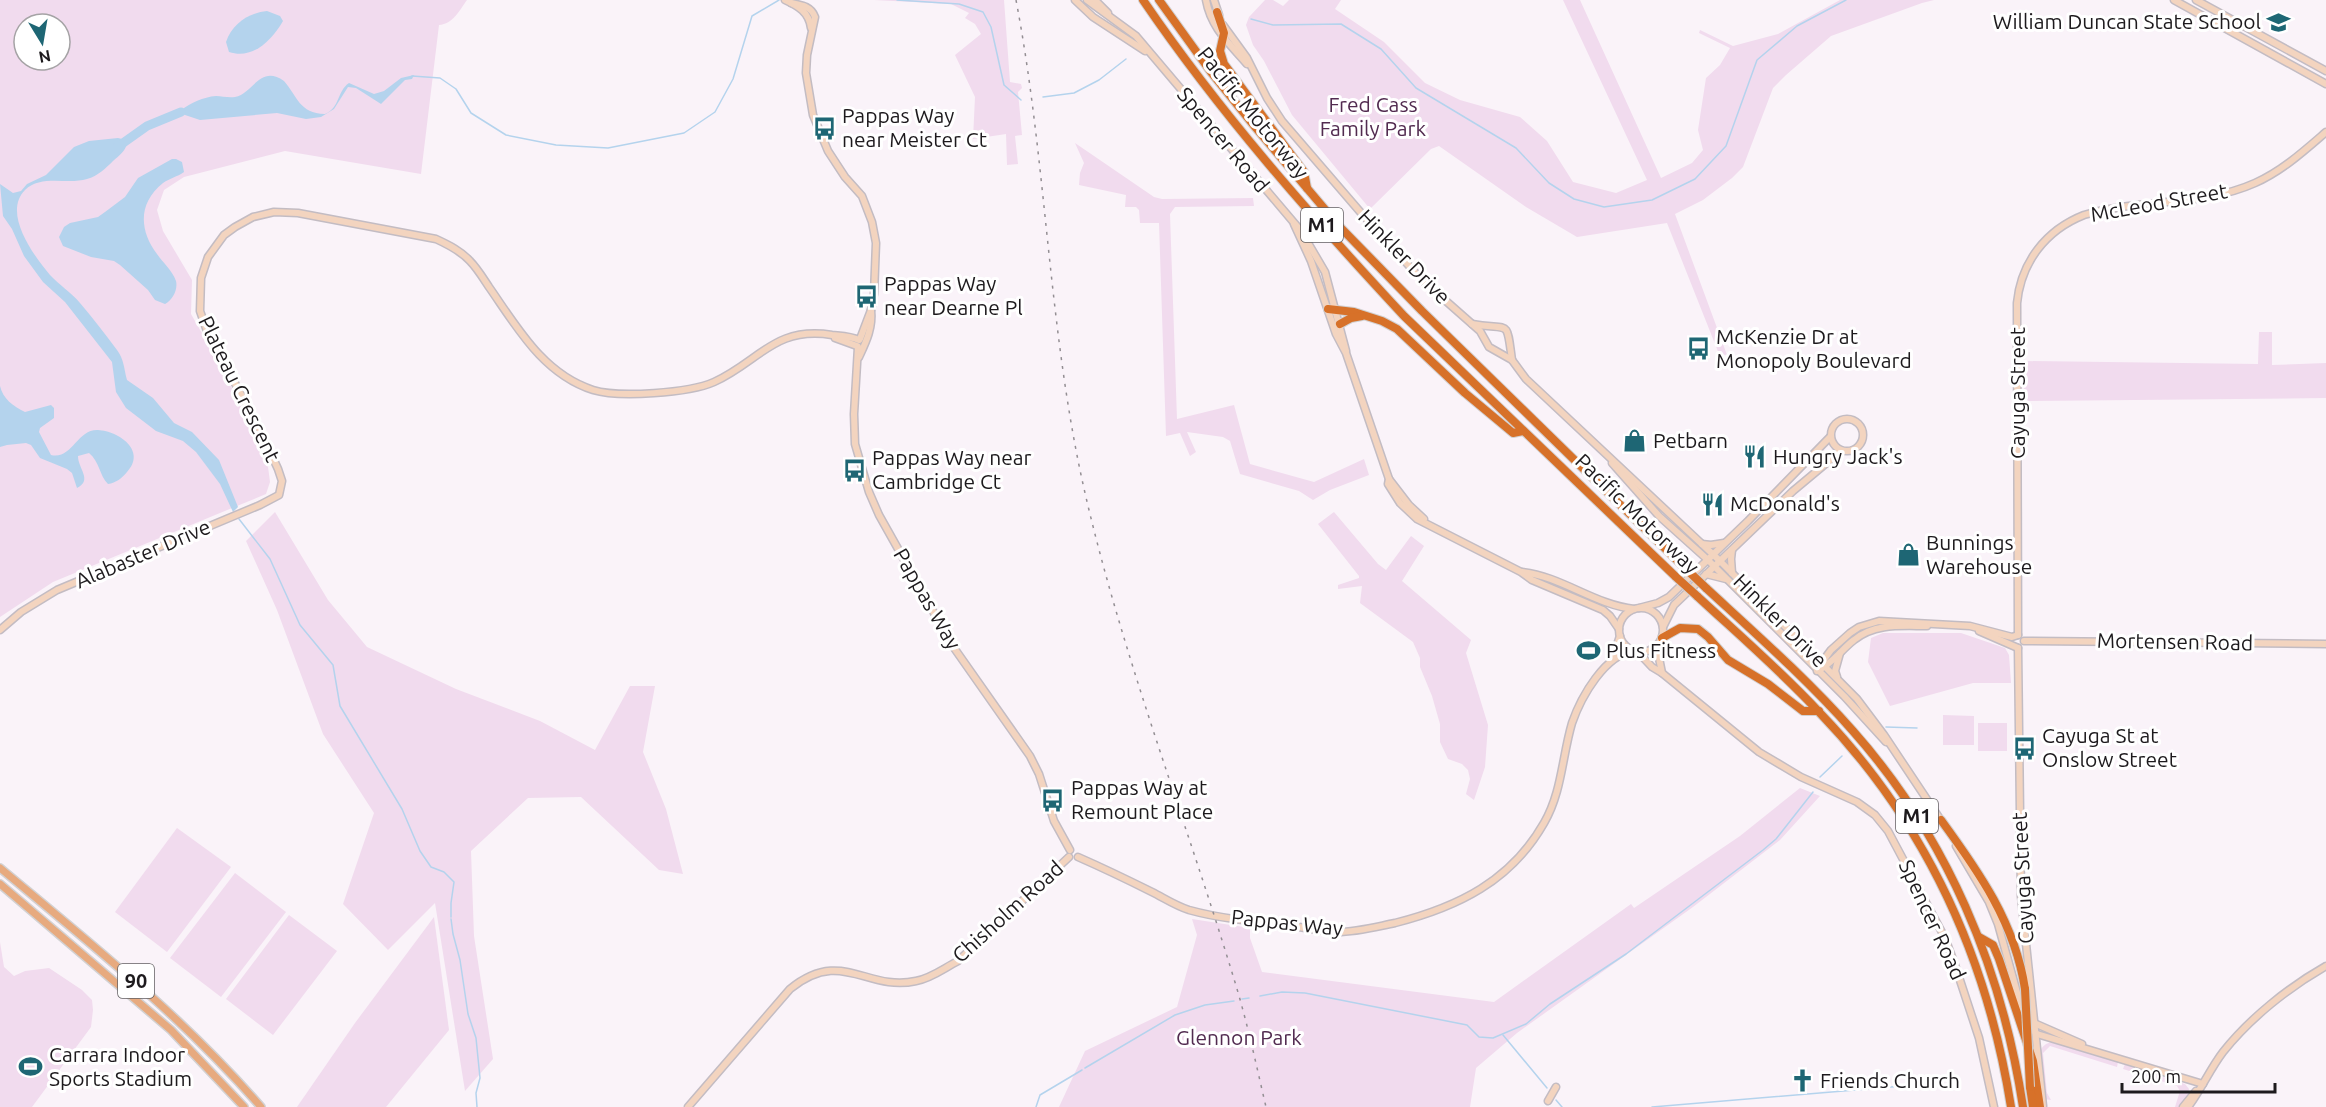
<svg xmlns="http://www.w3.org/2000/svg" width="2326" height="1107" font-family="Ubuntu,sans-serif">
  <rect width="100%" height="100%" fill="#faf3f9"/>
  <g fill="#f1dbee" fill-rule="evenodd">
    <path d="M0,0h467c-8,11 -14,24 -28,25l-18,149 -136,-23 -101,26 -20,13 -7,20 6,21 29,49 -1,34 32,56 44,89 3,23 -4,12 -213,88 -53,35zM24,24h36v36h-36z"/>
    <polygon points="874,0 1004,0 1010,82 1021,84 1022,88 1018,92 1022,135 1015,136 1018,164 1007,165 1006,134 973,139 975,97 955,55 981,34 975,24 965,18 969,13 951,4"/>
    <polygon points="1265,0 1273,0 1283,6 1289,0 1341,0 1335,9 1384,42 1425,83 1460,100 1520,117 1547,141 1573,182 1616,193 1647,180 1563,0 1580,0 1661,178 1692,163 1703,150 1698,130 1706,78 1720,65 1730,48 1699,33 1700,30 1733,46 1778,34 1840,0 1934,0 1922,3 1831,36 1786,75 1773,88 1743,167 1732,178 1703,200 1675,214 1727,355 1719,354 1667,223 1577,237 1526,207 1439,146 1431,149 1370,209 1292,115 1264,61 1253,45 1246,25 1249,17"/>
    <polygon points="1075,143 1154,197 1162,199 1253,198 1254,206 1175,207 1170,214 1177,419 1234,405 1250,464 1314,482 1364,459 1369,475 1330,490 1313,500 1299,491 1240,474 1230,441 1223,437 1187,432 1196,452 1190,456 1180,433 1166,436 1159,223 1140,223 1139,210 1136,207 1125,207 1126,195 1079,185 1080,173 1084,163"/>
    <polygon points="2259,332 2272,332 2272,365 2326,363 2326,398 2024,401 2024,361 2258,364"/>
    <polygon points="275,512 328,600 367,647 456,689 540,721 595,750 630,686 655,686 643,752 666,809 683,874 659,870 581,797 528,798 471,851 474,936 493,1059 465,1091 435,903 388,950 343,904 374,813 323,734 277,610 246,541"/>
    <polygon points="1334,512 1378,564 1386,570 1411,536 1424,546 1402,581 1471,640 1466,653 1488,725 1485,767 1474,800 1466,794 1470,779 1468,770 1462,764 1448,759 1440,742 1440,724 1432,696 1420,667 1420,658 1413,642 1360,603 1362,586 1338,589 1338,585 1359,578 1359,576 1318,524"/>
    <polygon points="1883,633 1961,633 2005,648 2009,655 2011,683 1973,683 1890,706 1868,662 1871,638"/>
    <polygon points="1943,715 1974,716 1974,745 1943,745"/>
    <rect x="1978" y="723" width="29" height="28"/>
    <polygon points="1800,788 1820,796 1780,840 1693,907 1517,1033 1476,1068 1470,1107 1059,1107 1085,1051 1177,1007 1197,935 1192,919 1250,928 1250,938 1262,972 1494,1002 1631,904 1634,908 1740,836"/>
    <polygon points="177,828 231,867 167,952 115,912"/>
    <polygon points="235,873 286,912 221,997 170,958"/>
    <polygon points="289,915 337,951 273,1035 226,999"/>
    <polygon points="434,917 449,1030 386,1107 297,1107 355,1023"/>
    <polygon points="0,942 4,967 14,976 25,971 49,968 82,990 92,1000 93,1010 91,1027 32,1107 0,1107"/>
    <path d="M2052,1042l66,20 -1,5 -67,-21 -7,7 4,40 4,7 -7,-1 -4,-47c2,-6 6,-9 12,-10z"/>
    <polygon points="2125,1064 2185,1084 2189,1089 2187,1100 2181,1107 2175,1107 2180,1091 2177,1086 2123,1069"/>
  </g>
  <g fill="#b4d3ed">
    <path d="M267,11l13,5 3,5c-11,19 -30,39 -54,31l-3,-10c6,-18 22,-29 41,-31z"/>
    <path d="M414,75l-2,4 -7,1 -24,24 -25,-16 -8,-1 -14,22 -13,8 -15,2 -29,-6 -77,7 -18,-6 -1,-4c10,-7 22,-13 35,-14 6,0 12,2 19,1 18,-3 25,-33 49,-16 14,16 15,32 41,33 15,-6 12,-23 24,-31l25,11 10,-3 17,-13z"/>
    <path d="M118,138l8,2 1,4c-2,7 -8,12 -14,17 -7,7 -15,15 -26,18 -19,6 -46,-5 -62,11 -23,23 9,66 25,85 9,10 21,17 30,28 13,15 25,31 37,47 7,9 7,19 10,30l26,18 21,25 18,9 27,28 19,47 -5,5 -13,-28 -24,-32 -13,-11 -27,-10 -30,-23 -10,-16 -4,-30 -47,-60 -22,-20 -19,-26 -12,-27 -9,-13 -3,-32 13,9 8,-2 6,-7 19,-9 28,-28 15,-6z"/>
    <path d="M172,159h4l6,3 2,10c-7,5 -14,6 -21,11 -25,20 -24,47 -6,71 6,9 15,16 19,27 2,8 -3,19 -11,23l-10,-4 -7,-10 -28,-25 -6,-4 -23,-4 -28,-11 -4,-9 5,-10 6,-4 28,-6 7,-5 20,-15 13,-19z"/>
    <path d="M0,386c3,13 13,20 25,26l26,-7 3,3v10l-14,10 -1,4 12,23c21,5 26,-26 47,-25 21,1 49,21 29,42 -5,6 -11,11 -19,12 -9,-9 -8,-22 -19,-31l-11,3c0,13 15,24 -1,32l-5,-15 -5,-4 -27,-11 -9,-13 -5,-2 -19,2 -7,2z"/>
  </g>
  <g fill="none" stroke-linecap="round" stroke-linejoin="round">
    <g stroke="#b4d3ed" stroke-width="1.5">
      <polyline points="897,0 959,4 983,12 991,27 1004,85 1021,100"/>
      <polyline points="1251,19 1273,25 1341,24 1381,49 1416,88 1516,148 1549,183 1574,199 1604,207 1652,200 1695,179 1726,146 1757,60 1797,26 1846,0"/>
      <polyline points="412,76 440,78 456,89 471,113 506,135 556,145 608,148 684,133 715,112 733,79 752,16 779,0"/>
      <polyline points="1043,97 1074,93 1099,80 1126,59"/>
      <polyline points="239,519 270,559 300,625 333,665 340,706 402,809 420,851 431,867 444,872 454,882 451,903 451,917"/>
      <polyline points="1886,727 1917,728"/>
      <polyline points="1820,777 1842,756"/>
      <polyline points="451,919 453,934 460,960 468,1014 476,1038 480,1078 476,1093 477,1107"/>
      <polyline points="1260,996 1282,992 1305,993 1467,1025 1479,1037 1493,1038 1526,1024 1550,1004 1626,954 1763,850 1776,839 1813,792"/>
      <polyline points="1242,999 1249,998"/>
      <polyline points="1503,1035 1547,1088"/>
      <polyline points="1085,1068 1175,1015 1205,1005 1234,1001"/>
      <polyline points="1556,1100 1562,1107"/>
      <polyline points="1036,1107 1040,1095 1082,1070"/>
      <polyline points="1652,1107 1915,1085"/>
    </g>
    <polyline stroke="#b4d3ed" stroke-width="9" points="116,148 147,126 181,112"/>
    <defs>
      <g id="secondary">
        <path d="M785,0c13,6 24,12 26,28"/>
        <polyline points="1075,0 1093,17 1145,51"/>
        <polyline points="1087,0 1136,36 1301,231 1325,272 1346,351"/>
        <polyline points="1095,0 1108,13"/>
        <path d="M1206,0c5,28 23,43 41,64"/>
        <polyline points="1214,0 1219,15"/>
        <polyline points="2174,0 2326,84"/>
        <polyline points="2196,0 2326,71"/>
        <path d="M791,3c10,2 20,3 24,14l-8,38 -1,18 7,42 15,36 17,26 17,19 10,26 4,21 -2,51 -3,16 -11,29"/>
        <polyline points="1223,25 1247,58 1267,98 1282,121 1362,214 1421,279 1480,331 1489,347 1512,360 1526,379 1720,561 1857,699 1884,735 1942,822"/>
        <polyline points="1294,224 1311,261 1336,334 1346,353 1389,479 1388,484 1400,503 1417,519 1521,572 1532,580 1603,610 1610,616 1619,629"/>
        <path d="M1472,324c39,7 34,-7 40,36"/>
        <polyline points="835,338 857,346"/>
        <polyline points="858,347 854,414 855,444 869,492 879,515 952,645 1030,756 1039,774 1054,821 1070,850"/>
        <path d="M859,357c7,-15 14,-29 12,-47"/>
        <circle cx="1847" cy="435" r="16"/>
        <polyline points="1612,463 1659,516 1708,560 1844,696 1886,742"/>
        <polyline points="1389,479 1409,505 1424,519"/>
        <polyline points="1702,544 1711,545 1724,543"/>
        <path d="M1522,572c39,4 73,33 112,37"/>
        <polyline points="1732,573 1731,559 1732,550"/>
        <polyline points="1706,574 1726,579"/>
        <polyline points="1639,608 1658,603 1669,597 1748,521 1830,437"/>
        <circle cx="1641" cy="630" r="22"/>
        <polyline points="1663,627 1674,605 1793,491 1841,451"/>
        <path d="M0,630l21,-18 36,-22 203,-85 19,-10 3,-14 -4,-12 -18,-39 -53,-99 -7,-20 1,-33 7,-21 16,-22 11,-8 18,-10 21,-5 24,1 138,26c13,6 25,12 34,22 7,7 13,17 19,26 28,40 54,87 104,103 26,8 96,3 121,-8 46,-21 60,-56 118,-47 9,1 18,1 27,5"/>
        <polyline points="1979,631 2018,648"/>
        <path d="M2018,635l-1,-332c4,-41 29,-73 67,-88 56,-17 118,-8 171,-32 27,-12 49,-32 71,-51"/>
        <polyline points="2024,641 2326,644"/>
        <polyline points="1660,643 1659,658 1662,673"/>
        <polyline points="2018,648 2021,896 2043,1106"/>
        <polyline points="1638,652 1652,667 1662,673 1759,752 1801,777 1857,802 1875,815 1888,831 1945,938 1954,962 1979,1038 1994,1107"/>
        <polyline points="1612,660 1620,636"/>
        <polyline points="1820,665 1831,650 1850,633 1859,627 1879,621 1970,626 2012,637 2018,635"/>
        <path d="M1817,671c15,-7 24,-21 37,-31 21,-17 47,-14 73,-14"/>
        <polyline points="1837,677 1835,671 1840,653"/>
        <polyline points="1956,846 1989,902 1998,924 2023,1014"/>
        <path d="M1078,857c25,11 50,23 74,35 12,6 24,14 37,18 29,8 59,11 89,14 19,2 39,7 59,8 20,0 38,-5 58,-9 63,-16 116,-42 149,-100 18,-31 18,-66 28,-100 9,-26 33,-69 62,-72"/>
        <polyline points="2026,1023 2037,1034 2203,1084"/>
        <polyline points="2034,1023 2082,1044"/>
        <polyline points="1548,1101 1556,1087"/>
        <path d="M688,1107l102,-118c52,-42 76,3 126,-8 16,-3 28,-13 42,-20l111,-104"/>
        <polyline points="2183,1107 2196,1091"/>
        <path d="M2188,1107c13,-17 22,-38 35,-55 27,-34 66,-65 103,-86"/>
      </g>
      <g id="primary">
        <path d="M0,868c91,76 183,149 261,239"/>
        <polyline points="0,884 171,1030 244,1107"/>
      </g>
      <g id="highway">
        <path d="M1143,0c77,113 168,216 261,316l272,261"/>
        <polyline points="1159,0 1211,72 1256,128 1339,226 1422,311 1684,567"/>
        <polyline points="1217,12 1224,33 1220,51 1224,64 1304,172 1307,188"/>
        <polyline points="1328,309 1354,312 1382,321 1397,329 1465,393 1513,433 1523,431"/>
        <polyline points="1340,324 1351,318 1362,316"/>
        <path d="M1706,588c50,46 102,92 147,143 94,106 149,237 170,376"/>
        <path d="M1697,596c41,38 84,75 122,116 107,111 168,244 192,395"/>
        <polyline points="1662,638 1680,628 1698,629 1708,637 1728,660 1768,684 1803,711 1819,711"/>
        <path d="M1941,820c38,52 74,103 84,169"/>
        <polyline points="1979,937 1993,945 1999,959 2033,1061 2040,1107"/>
        <polyline points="2030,1087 2033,1107"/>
      </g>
    </defs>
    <use href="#secondary" stroke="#c3bcc3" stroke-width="9"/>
    <use href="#primary" stroke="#d2d1d2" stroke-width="10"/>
    <use href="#highway" stroke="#d2d1d2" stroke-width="10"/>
    <use href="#secondary" stroke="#f3d4bf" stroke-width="6"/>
    <use href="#primary" stroke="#e7aa7f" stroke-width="7"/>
    <use href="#highway" stroke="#d77129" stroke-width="8"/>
    <path stroke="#938e93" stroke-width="1.5" stroke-dasharray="3 6" stroke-linecap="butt" d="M1016,0c31,163 32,331 69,493 38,165 100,324 149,486 13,42 22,85 32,128"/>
    <defs>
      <g id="highway-bridge">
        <polyline points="1684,567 1706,588"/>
        <polyline points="1676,577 1697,596"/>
        <polyline points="2025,989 2030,1087"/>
      </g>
    </defs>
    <use href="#highway-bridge" stroke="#d2d1d2" stroke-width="10" stroke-linecap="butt"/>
    <use href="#highway-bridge" stroke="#d77129" stroke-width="8"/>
  </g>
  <defs>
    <symbol id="school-bare" viewBox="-9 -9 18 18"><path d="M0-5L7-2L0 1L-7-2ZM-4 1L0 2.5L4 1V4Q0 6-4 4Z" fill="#1e6674" stroke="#fff" stroke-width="2.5" paint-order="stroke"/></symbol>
    <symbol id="bus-bare" viewBox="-9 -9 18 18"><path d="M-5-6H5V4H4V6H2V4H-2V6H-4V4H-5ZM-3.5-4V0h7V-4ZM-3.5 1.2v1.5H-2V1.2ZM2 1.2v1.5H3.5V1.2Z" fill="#1e6674" stroke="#fff" stroke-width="2.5" paint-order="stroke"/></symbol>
    <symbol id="shop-bare" viewBox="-9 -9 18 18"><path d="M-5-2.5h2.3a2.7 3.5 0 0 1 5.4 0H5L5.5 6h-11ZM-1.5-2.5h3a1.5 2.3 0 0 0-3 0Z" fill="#1e6674" stroke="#fff" stroke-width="2.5" paint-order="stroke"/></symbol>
    <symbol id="restaurant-bare" viewBox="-9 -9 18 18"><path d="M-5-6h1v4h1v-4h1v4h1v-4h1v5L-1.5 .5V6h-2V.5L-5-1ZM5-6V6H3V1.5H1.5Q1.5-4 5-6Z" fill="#1e6674" stroke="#fff" stroke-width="2.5" paint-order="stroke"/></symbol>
    <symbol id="stadium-bare" viewBox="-9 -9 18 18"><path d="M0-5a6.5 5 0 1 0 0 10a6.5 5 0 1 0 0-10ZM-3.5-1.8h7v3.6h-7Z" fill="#1e6674" stroke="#fff" stroke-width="2.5" paint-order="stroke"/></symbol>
    <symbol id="church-bare" viewBox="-9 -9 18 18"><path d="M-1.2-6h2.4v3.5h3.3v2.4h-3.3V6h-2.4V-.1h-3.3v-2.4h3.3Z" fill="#1e6674" stroke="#fff" stroke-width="2.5" paint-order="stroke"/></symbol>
  </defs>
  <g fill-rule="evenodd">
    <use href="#school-bare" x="2262" y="6" width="33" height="33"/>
    <use href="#bus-bare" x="808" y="112" width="33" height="33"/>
    <use href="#bus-bare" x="850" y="280" width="33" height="33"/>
    <use href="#bus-bare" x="1682" y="332" width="33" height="33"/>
    <use href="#shop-bare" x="1618" y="424" width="33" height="33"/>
    <use href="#restaurant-bare" x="1738" y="440" width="33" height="33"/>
    <use href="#bus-bare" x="838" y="454" width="33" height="33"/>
    <use href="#restaurant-bare" x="1696" y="488" width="33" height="33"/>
    <use href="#shop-bare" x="1892" y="538" width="33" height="33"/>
    <use href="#stadium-bare" x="1572" y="634" width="33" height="33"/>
    <use href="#bus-bare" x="2008" y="732" width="33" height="33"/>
    <use href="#bus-bare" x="1036" y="784" width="33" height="33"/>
    <use href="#stadium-bare" x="14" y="1050" width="33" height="33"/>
    <use href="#church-bare" x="1786" y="1064" width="33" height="33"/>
  </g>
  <g text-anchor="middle" stroke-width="6" stroke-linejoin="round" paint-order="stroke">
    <g fill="#fff" stroke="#615f61" stroke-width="1.5">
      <rect x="1301" y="208" width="42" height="34" rx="4.5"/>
      <rect x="1896" y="799" width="42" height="34" rx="4.5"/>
      <rect x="118" y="964" width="36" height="34" rx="4.5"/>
    </g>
    <g font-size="20" font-weight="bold" fill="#1d1a1d">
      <text x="1322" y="232">M1</text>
      <text x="1917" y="823">M1</text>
      <text x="136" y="988">90</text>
    </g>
    <g font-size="21" fill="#1d1a1d" stroke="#fff" text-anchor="start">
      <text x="2261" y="29" text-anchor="end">William Duncan State School</text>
      <text x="842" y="123">Pappas Way<tspan x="842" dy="24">near Meister Ct</tspan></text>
      <text x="884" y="291">Pappas Way<tspan x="884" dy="24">near Dearne Pl</tspan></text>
      <text x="1716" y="344">McKenzie Dr at<tspan x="1716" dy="24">Monopoly Boulevard</tspan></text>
      <text x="1653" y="448">Petbarn</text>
      <text x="1773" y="464">Hungry Jack's</text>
      <text x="872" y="465">Pappas Way near<tspan x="872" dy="24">Cambridge Ct</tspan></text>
      <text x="1730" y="511">McDonald's</text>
      <text x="1926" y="550">Bunnings<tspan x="1926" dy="24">Warehouse</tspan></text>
      <text x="1606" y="658">Plus Fitness</text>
      <text x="2042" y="743">Cayuga St at<tspan x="2042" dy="24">Onslow Street</tspan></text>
      <text x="1071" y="795">Pappas Way at<tspan x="1071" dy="24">Remount Place</tspan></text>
      <text x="49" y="1062">Carrara Indoor<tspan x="49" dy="24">Sports Stadium</tspan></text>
      <text x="1820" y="1088">Friends Church</text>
    </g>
    <g font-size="21" fill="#522b50" stroke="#fff">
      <text x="1373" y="112">Fred Cass<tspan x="1373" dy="24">Family Park</tspan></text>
      <text x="1239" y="1045">Glennon Park</text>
    </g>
    <g font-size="21" fill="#1d1a1d" stroke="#fff">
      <text transform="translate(1253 113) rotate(51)" y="7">Pacific Motorway</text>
      <text transform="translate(1223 140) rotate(50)" y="7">Spencer Road</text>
      <text transform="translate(2159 203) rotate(-10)" y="7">McLeod Street</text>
      <text transform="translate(1404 257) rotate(46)" y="7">Hinkler Drive</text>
      <text transform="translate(239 389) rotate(64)" y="7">Plateau Crescent</text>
      <text transform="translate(2018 393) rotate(-90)" y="7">Cayuga Street</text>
      <text transform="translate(1637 514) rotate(44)" y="7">Pacific Motorway</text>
      <text transform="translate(143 554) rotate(-23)" y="7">Alabaster Drive</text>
      <text transform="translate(927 599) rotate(60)" y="7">Pappas Way</text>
      <text transform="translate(1780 621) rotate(45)" y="7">Hinkler Drive</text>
      <text transform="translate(2175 642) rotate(1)" y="7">Mortensen Road</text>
      <text transform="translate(2023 878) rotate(-93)" y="7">Cayuga Street</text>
      <text transform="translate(1008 912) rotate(-42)" y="7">Chisholm Road</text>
      <text transform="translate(1932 920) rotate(65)" y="7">Spencer Road</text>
      <text transform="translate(1287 923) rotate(6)" y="7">Pappas Way</text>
    </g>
  </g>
  <g transform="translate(42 42) rotate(169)"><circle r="28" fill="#ffffff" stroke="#a5a3a5" stroke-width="1.5"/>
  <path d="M0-4.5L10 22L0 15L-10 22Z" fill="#1e6674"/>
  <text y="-9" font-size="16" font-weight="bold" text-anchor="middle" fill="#1d1a1d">N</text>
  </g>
  <path d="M2122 1083v9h153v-9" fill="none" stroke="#1d1a1d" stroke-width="3"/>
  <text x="2131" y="1083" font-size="18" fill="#1d1a1d" stroke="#ffffff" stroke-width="4.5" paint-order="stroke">200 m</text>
</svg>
